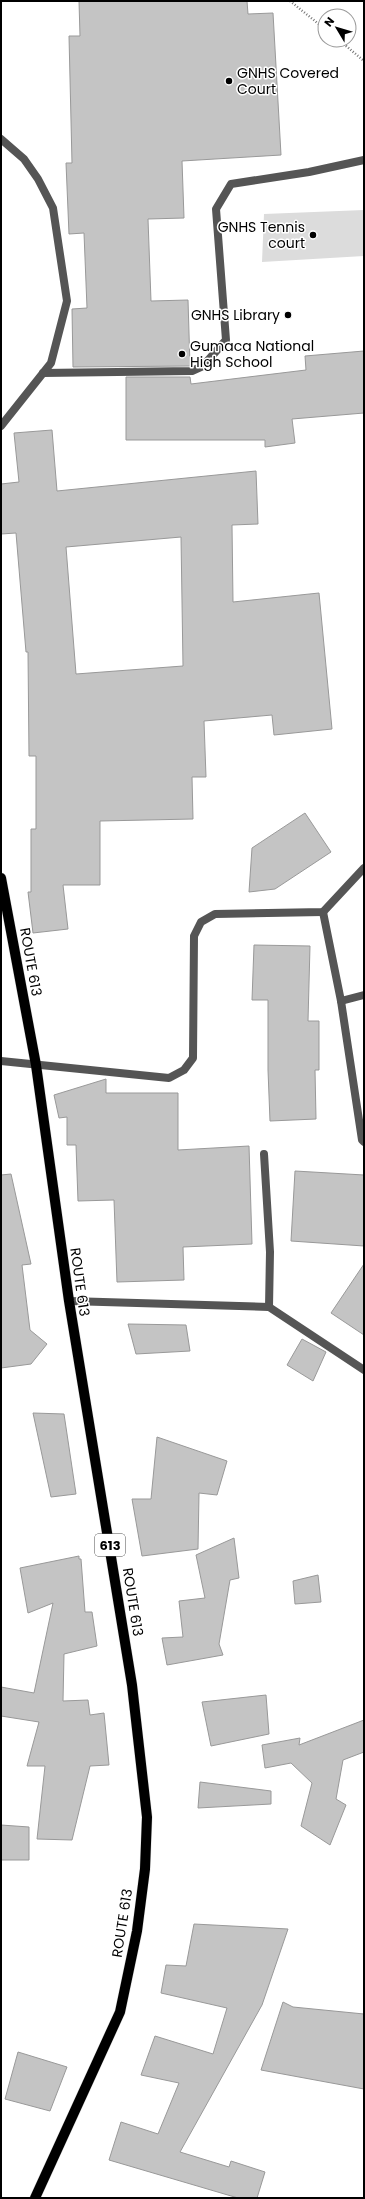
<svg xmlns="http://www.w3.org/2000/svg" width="365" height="2199" font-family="Poppins,sans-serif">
  <rect width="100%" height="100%" fill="#fff"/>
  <polygon fill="#dcdcdc" points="364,210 364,256 262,262 264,214"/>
  <g fill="#c4c4c4" stroke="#999" fill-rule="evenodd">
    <polygon points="79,1 247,1 248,14 273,13 281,155 182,161 184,218 148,219 151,301 188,300 190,366 73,367 72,309 87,308 84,233 69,234 66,163 72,163 69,36 80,36"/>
    <polygon points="364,351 364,413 292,419 295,443 265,447 265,440 126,440 126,377 190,377 191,384 306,370 305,356"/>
    <path d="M52,430l5,61 199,-20 2,53 -26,1 1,77 86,-9 13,136 -58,6 -2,-20 -68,6 2,56h-14l1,42 -93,2v64h-37l5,44 -35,4 -5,-41h3v-63h5v-73h-7l-1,-104h-2l-10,-119 -15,1v-50l18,-2 -5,-49zM181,537l2,129 -107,8 -10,-127z"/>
    <polygon points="305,813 331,852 275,889 249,892 252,848"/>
    <polygon points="254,945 310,946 308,1021 319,1021 319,1070 315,1070 316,1119 270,1121 268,1070 268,1000 252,1000"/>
    <polygon points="106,1079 106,1093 178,1093 178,1150 249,1146 252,1244 183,1247 184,1280 117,1282 114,1200 78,1201 76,1145 67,1145 67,1117 59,1118 54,1095"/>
    <polygon points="295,1171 364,1175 364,1246 291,1241"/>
    <polygon points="11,1174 31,1264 22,1265 30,1330 47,1344 31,1364 1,1368 1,1175"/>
    <polygon points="364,1264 364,1335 331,1313"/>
    <polygon points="128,1324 186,1325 190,1351 136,1354"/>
    <polygon points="302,1339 326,1352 313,1381 287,1365"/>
    <polygon points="33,1413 64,1414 76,1494 51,1497"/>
    <polygon points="157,1437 227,1461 217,1495 199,1493 198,1549 142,1556 132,1499 151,1499"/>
    <polygon points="234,1538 239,1578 230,1580 219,1644 223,1655 167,1665 162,1638 183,1637 179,1601 205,1598 196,1555"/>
    <polygon points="79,1556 79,1559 81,1559 85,1612 92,1612 97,1646 64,1654 63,1701 88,1700 90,1715 104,1713 109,1765 90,1766 72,1840 37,1839 45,1766 27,1766 39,1722 1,1716 1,1687 34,1693 53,1603 28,1613 20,1568"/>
    <polygon points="318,1575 321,1602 295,1604 293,1581"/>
    <polygon points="266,1695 269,1734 211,1746 202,1702"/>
    <polygon points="364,1720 364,1752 343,1760 336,1799 346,1805 330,1845 301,1826 312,1783 291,1763 265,1768 262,1745 300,1738 299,1745"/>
    <polygon points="200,1782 271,1791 271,1804 198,1808"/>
    <polygon points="1,1825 29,1827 29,1860 1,1860"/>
    <polygon points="194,1924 288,1929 262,2005 180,2152 229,2167 231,2161 265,2172 257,2198 238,2198 109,2160 121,2122 158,2134 179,2083 141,2075 155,2036 213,2054 227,2008 161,1993 166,1965 186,1966"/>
    <polygon points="283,2002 293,2007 364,2014 364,2089 261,2070"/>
    <polygon points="18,2052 67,2067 50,2111 5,2099"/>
  </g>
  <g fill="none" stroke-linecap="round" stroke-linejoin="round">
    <defs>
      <polyline id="primary" points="1,878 36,1065 69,1301 132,1685 147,1817 145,1869 137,1931 120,2012 35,2198"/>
    </defs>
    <use href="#primary" stroke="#dbdbdb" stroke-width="11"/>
    <g stroke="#777" stroke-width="2.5" stroke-dasharray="1 2" stroke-linecap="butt">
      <polyline points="290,1 325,29"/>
      <polyline points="339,40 364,61"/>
    </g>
    <g stroke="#555" stroke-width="8">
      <polyline points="1,139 24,159 38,179 53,208 67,301 51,363 1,426"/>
      <polyline points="43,373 192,371 203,366 226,340 216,209 231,184 309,172 364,160"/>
      <polyline points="264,1154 270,1252 269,1307"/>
    </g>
    <g stroke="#555" stroke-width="8">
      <polyline points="323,912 341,1001 362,1140 364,1142"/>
      <polyline points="341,1001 364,995"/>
      <polyline points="1,1061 169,1078 184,1070 193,1058 194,936 201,922 215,914 323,912 364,868"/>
      <polyline points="69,1301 269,1307 364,1370"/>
    </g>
    <use href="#primary" stroke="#000" stroke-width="10"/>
  </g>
  <g fill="#000" stroke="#fff" stroke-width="1.5">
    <circle cx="229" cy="81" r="4"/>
    <circle cx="313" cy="235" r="4"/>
    <circle cx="288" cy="315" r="4"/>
    <circle cx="182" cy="354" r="4"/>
  </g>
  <g text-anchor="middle" stroke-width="3" stroke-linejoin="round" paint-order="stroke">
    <rect fill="#fff" stroke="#4c4c4c" stroke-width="1" x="95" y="1534" width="30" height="22" rx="3"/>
    <g font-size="13" font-weight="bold" fill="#000">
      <text x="110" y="1550">613</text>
    </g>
    <g font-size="14" fill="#000" stroke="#fff" text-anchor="start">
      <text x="237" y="78">GNHS Covered<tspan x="237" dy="16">Court</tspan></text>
      <text x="305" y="232" text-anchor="end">GNHS Tennis<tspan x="305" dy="16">court</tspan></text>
      <text x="280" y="320" text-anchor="end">GNHS Library</text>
      <text x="190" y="351">Gumaca National<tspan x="190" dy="16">High School</tspan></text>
    </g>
    <g font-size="14" fill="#000" stroke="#fff">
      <text transform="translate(31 962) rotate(80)" y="5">ROUTE 613</text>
      <text transform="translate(80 1282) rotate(82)" y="5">ROUTE 613</text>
      <text transform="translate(133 1602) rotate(81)" y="5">ROUTE 613</text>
      <text transform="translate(122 1923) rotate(-81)" y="5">ROUTE 613</text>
    </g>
  </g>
  <rect width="365" height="2199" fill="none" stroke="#000000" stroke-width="4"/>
  <g transform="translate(337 28) rotate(308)"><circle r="19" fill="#ffffff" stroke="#999999"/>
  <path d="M0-3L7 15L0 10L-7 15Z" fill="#000000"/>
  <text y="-6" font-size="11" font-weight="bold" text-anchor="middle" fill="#000000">N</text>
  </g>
</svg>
